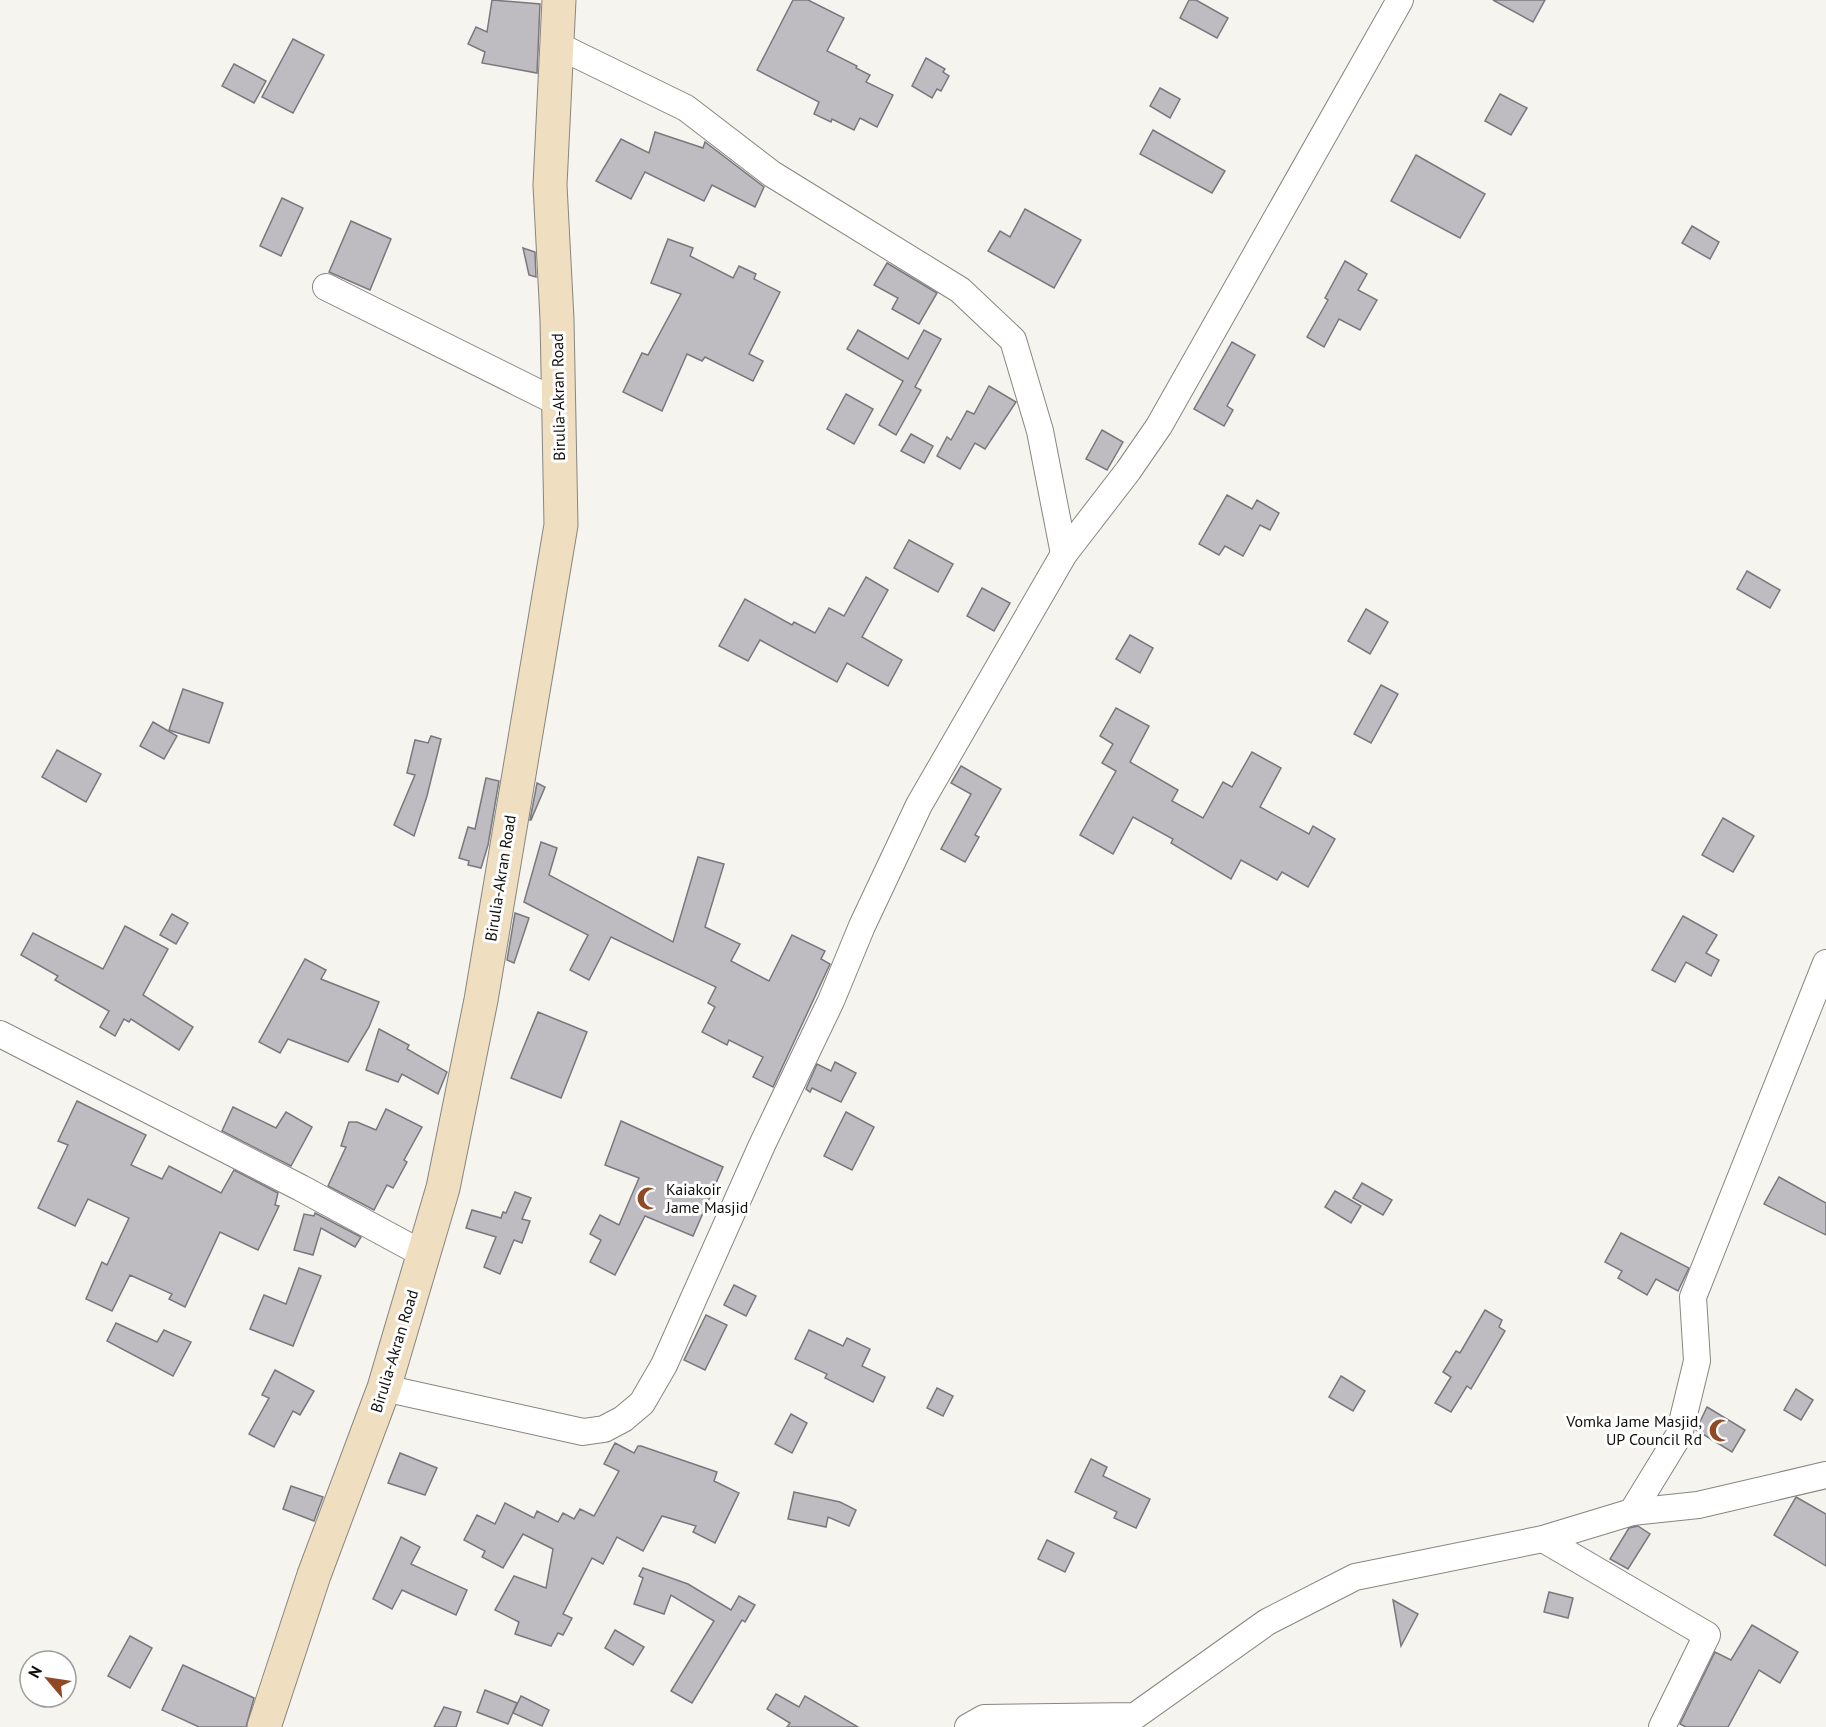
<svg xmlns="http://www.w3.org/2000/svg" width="1826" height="1727" font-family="'PT Sans',sans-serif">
  <rect width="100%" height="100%" fill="#f5f4ee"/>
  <g fill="#bebcc1" stroke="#79787d" stroke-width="1.5">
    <polygon points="492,0 540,4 537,73 482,63 485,52 468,44 476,27 487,32"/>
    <polygon points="793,0 808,0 844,18 827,51 857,66 856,68 870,75 866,82 893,95 877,127 860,118 854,130 832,119 831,122 814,114 819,102 757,70"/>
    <polygon points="1189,0 1196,0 1228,18 1217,38 1180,18"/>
    <polygon points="1493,0 1545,0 1533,22"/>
    <polygon points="293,39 324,55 293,113 262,97"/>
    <polygon points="926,58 945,69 943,72 949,76 941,91 937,89 932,98 912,86"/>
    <polygon points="234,64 266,81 254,103 222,86"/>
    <polygon points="1160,88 1180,99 1170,118 1150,106"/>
    <polygon points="1500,94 1527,108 1511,135 1485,121"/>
    <polygon points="1153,130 1225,171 1212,193 1140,154"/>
    <polygon points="655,132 703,148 705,142 764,187 755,207 712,185 704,201 645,172 631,199 596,181 621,139 649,153"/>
    <polygon points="1416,155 1485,194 1460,238 1391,201"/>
    <polygon points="282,198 303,208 281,256 260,246"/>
    <polygon points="1025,209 1081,240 1054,288 988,251 1000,231 1010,237"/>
    <polygon points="351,221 391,239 370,290 329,272"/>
    <polygon points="1692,226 1719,242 1710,259 1682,243"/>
    <polygon points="668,239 693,248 690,256 733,278 739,266 756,274 754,279 780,292 749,354 763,361 753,381 705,357 702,361 687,354 662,411 623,392 642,353 648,355 681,294 651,283"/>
    <polygon points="523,248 535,252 536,277 529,275"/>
    <polygon points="1345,261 1367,274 1358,290 1377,300 1360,330 1339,319 1324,347 1307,337 1328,300 1325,298"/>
    <polygon points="887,263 937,293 919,324 892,309 898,298 874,285"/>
    <polygon points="858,330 908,359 924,330 941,339 915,387 921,390 896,435 879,425 903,381 847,349"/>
    <polygon points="1232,342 1255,355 1227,406 1233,410 1224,426 1194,409"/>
    <polygon points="989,386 1016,402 985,449 975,443 960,469 937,456 947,437 951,440 967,411 974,414"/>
    <polygon points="846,394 873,409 854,444 827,429"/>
    <polygon points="1102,430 1123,442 1107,470 1086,459"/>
    <polygon points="911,434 933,446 924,463 901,451"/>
    <polygon points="1227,495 1252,509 1257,500 1279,513 1270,530 1260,525 1243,556 1225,546 1219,555 1199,544"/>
    <polygon points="909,540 953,564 938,592 894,568"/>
    <polygon points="1747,571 1780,590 1770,608 1737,589"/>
    <polygon points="866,577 888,590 862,637 902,660 888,686 847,663 837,682 760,640 748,661 719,646 745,599 792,625 794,622 815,633 829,608 844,616"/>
    <polygon points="982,588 1010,603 994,631 967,616"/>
    <polygon points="1366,609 1388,622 1370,654 1348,641"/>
    <polygon points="1130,635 1153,648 1140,673 1116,659"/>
    <polygon points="1381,685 1398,694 1371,743 1354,734"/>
    <polygon points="183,689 223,703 209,743 169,730"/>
    <polygon points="1116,708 1149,726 1130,762 1178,790 1172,801 1203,818 1223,782 1232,787 1252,752 1281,768 1260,807 1309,834 1313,826 1335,839 1308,887 1282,872 1277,880 1241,860 1231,879 1171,843 1173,839 1133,817 1113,854 1080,835 1116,771 1102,763 1113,744 1100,736"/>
    <polygon points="153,722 177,736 164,759 140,746"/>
    <polygon points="431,736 441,739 427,796 414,836 394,825 415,775 407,773 415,740 428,743"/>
    <polygon points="57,750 101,774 86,802 42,777"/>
    <polygon points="961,766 1001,789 975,835 979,837 965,862 941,849 971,794 951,783"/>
    <polygon points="486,778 499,781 488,845 481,868 468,865 469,861 459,858 468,827 475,829"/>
    <polygon points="537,783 545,787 531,820 530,820"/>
    <polygon points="1723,818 1754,836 1733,872 1702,855"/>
    <polygon points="541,842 557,848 549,875 673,942 698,857 724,864 705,927 740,944 731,961 769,981 792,935 825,951 821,959 830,964 773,1087 753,1077 763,1057 729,1040 727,1045 702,1032 715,1007 708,1003 716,987 611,937 589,980 570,970 588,935 524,902"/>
    <polygon points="515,913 529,918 514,963 507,960"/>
    <polygon points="172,914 188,923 176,944 160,935"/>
    <polygon points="1683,916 1717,935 1706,953 1719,960 1711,976 1686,962 1675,982 1652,970"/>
    <polygon points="125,926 168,949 143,995 193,1027 179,1050 131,1019 129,1022 124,1019 115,1036 100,1027 109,1011 55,980 58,976 21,955 33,933 103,969"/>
    <polygon points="305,959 326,970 321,979 379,1002 369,1027 348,1062 288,1039 280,1053 259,1042"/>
    <polygon points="538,1012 587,1032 561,1098 511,1078"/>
    <polygon points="379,1029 409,1045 407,1049 447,1072 438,1094 402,1074 398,1082 366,1070"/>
    <polygon points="835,1062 856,1073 841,1102 812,1088 810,1092 806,1089 817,1064 831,1071"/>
    <polygon points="77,1101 146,1135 131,1165 162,1179 169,1166 221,1193 234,1170 278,1193 275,1205 279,1206 258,1250 220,1232 185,1307 169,1299 172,1294 130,1275 112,1311 86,1299 102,1262 107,1265 129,1218 88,1199 75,1226 38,1208 68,1145 58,1141"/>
    <polygon points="233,1107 276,1128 286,1112 312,1127 291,1166 222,1131"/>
    <polygon points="386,1109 422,1127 404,1160 407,1162 393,1188 387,1185 374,1210 328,1186 346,1147 341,1146 349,1122 357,1122 376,1130"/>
    <polygon points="846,1112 874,1127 852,1170 824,1156"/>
    <polygon points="621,1121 723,1167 693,1236 645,1216 615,1275 590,1262 601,1240 590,1234 600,1215 619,1225 639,1178 605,1165"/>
    <polygon points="1779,1177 1826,1203 1826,1235 1764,1204"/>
    <polygon points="1362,1183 1392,1200 1383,1215 1353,1198"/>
    <polygon points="1335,1191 1361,1206 1351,1223 1325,1207"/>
    <polygon points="515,1192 531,1198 522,1219 530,1221 522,1243 514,1240 500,1274 484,1267 496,1237 466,1228 472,1210 501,1218 503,1212 506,1213"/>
    <polygon points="315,1213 361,1237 355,1247 321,1228 313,1255 294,1250 304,1214 314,1216"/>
    <polygon points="1621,1233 1689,1268 1678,1291 1656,1279 1647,1295 1618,1278 1622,1271 1605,1262"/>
    <polygon points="299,1268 321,1276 293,1346 250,1329 264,1295 286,1304"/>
    <polygon points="734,1285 756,1296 746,1316 724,1305"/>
    <polygon points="1485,1310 1502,1320 1499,1327 1505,1331 1471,1389 1467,1386 1451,1412 1435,1403 1451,1377 1443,1372 1456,1351 1460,1353"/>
    <polygon points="706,1315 727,1325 705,1370 684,1360"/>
    <polygon points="116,1323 157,1342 164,1330 191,1342 173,1376 107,1341"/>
    <polygon points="809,1330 843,1346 847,1338 870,1349 862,1366 885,1377 873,1402 825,1378 827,1374 795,1359"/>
    <polygon points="275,1370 314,1391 300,1415 293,1411 274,1447 249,1434 269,1398 262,1395"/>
    <polygon points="1341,1376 1365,1391 1353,1411 1329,1397"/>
    <polygon points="937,1388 953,1396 943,1416 927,1408"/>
    <polygon points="1796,1389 1813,1400 1801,1420 1784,1410"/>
    <polygon points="1707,1407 1745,1430 1732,1452 1696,1430"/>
    <polygon points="791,1414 807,1423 792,1453 775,1444"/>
    <polygon points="615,1443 634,1453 638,1446 641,1446 717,1472 714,1481 739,1493 715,1543 693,1532 696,1526 662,1516 643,1551 617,1537 603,1564 592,1558 563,1614 572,1618 563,1635 558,1633 551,1646 515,1634 519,1622 495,1610 514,1576 546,1588 553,1549 523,1534 503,1568 482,1557 485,1551 464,1540 477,1515 495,1524 505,1503 534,1518 537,1511 558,1522 563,1513 574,1519 580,1509 594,1516 619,1471 604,1464"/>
    <polygon points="400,1453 437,1468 425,1495 388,1483"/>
    <polygon points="1091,1459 1107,1467 1103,1476 1150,1499 1136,1528 1114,1518 1117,1512 1075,1492"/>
    <polygon points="291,1486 323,1497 314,1521 283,1509"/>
    <polygon points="794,1492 840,1502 856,1510 849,1526 828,1517 826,1527 788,1519"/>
    <polygon points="1796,1497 1826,1514 1826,1566 1774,1535"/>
    <polygon points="1638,1526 1650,1534 1628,1569 1610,1559 1629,1528"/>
    <polygon points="401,1537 420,1547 411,1564 467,1590 456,1615 402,1590 392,1609 373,1599"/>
    <polygon points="1047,1540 1074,1553 1065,1572 1038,1559"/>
    <polygon points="643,1568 688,1584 731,1610 739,1596 755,1605 745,1622 742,1620 692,1703 671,1691 714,1621 671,1595 664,1614 634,1604 643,1578 639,1576"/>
    <polygon points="1549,1592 1573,1598 1568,1618 1544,1612"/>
    <polygon points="1393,1600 1418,1614 1401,1646"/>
    <polygon points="1752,1625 1798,1652 1780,1683 1759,1670 1728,1727 1686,1727 1680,1724 1715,1652 1731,1660"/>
    <polygon points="615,1630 644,1647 633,1665 605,1648"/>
    <polygon points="130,1636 152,1648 130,1688 108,1676"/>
    <polygon points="183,1665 254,1698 246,1727 199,1727 162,1710"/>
    <polygon points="485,1690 517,1703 508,1724 477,1712"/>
    <polygon points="776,1694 799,1707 805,1696 858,1727 787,1727 790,1723 767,1709"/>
    <polygon points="521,1696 549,1710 542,1726 513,1713"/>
    <polygon points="444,1707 461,1712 456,1727 434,1727"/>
  </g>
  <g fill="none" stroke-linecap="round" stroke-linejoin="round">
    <defs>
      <g id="street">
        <polyline points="557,45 686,108 772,174 960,290 1013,340 1040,431 1064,554"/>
        <polyline points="326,287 557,402"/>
        <polyline points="0,1034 301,1188 423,1254"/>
        <polyline points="384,1388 583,1432 604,1429 623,1419 642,1403 664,1365 762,1145 831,1001 862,926 919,805 1064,554 1128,471 1159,426 1400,0"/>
        <polyline points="1632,1512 1698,1505 1826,1475"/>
        <polyline points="1543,1539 1707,1635 1662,1727"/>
        <polyline points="968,1727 984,1718 1135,1716 1267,1622 1355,1577 1543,1539 1632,1512 1679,1435 1697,1361 1693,1297 1826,963"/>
      </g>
      <polyline id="secondary" points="264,1727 314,1575 384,1388 443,1188 481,1000 561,525 557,319 550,185 559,0"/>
    </defs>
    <use href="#street" stroke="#878680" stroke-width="28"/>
    <use href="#secondary" stroke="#878680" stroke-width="35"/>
    <use href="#street" stroke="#fff" stroke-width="26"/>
    <use href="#secondary" stroke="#efdec0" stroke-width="33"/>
  </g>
  <defs>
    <symbol id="mosque-bare" viewBox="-9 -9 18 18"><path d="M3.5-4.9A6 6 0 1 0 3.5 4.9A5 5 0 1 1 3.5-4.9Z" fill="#904a23" stroke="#fff" stroke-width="2.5" paint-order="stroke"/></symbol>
  </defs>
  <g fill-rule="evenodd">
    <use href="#mosque-bare" x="632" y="1182" width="33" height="33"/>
    <use href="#mosque-bare" x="1704" y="1414" width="33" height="33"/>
  </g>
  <g text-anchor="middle" stroke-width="6" stroke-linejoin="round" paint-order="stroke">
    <g font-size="16" fill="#0f0f0d" stroke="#fff">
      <text transform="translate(558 397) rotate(-91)" y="6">Birulia-Akran Road</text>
      <text transform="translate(500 878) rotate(-81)" y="6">Birulia-Akran Road</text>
      <text transform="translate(394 1351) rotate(-73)" y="6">Birulia-Akran Road</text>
    </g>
    <g font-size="16" fill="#0f0f0d" stroke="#fff" text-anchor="start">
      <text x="666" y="1195">Kaiakoir<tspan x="666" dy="18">Jame Masjid</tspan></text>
      <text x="1702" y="1427" text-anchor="end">Vomka Jame Masjid,<tspan x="1702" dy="18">UP Council Rd</tspan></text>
    </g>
  </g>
  <g transform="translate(48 1679) rotate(299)"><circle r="28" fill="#ffffff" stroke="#9f9f9e" stroke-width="1.5"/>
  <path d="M0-4.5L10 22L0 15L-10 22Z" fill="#904a23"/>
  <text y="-9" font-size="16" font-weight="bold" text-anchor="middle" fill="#0f0f0d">N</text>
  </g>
</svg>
